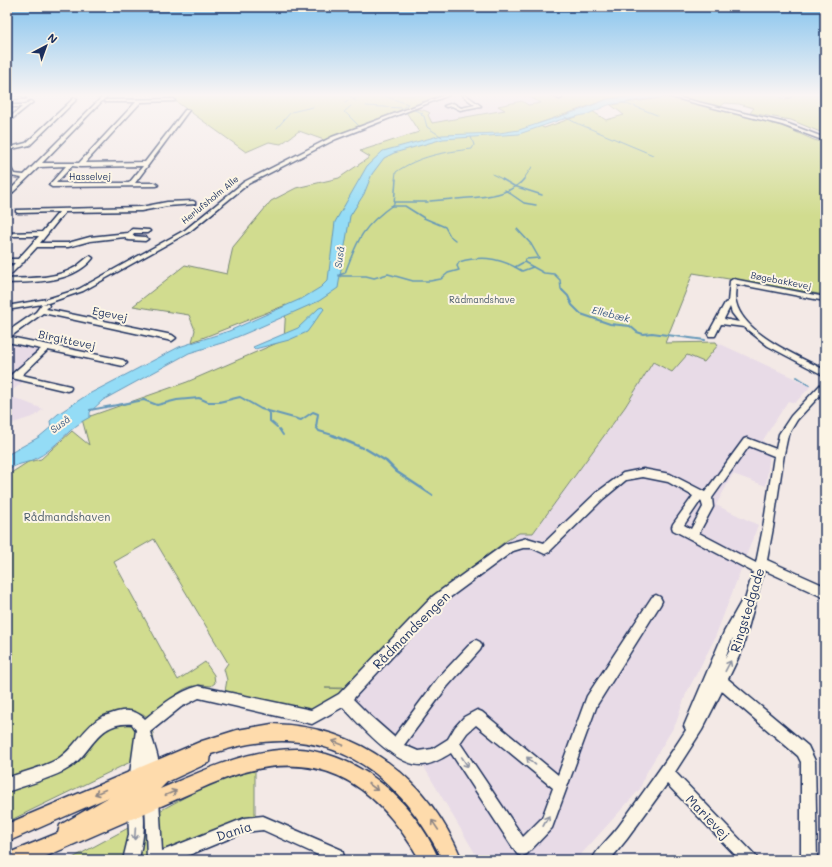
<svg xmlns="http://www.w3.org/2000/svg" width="832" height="867" font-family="Mali,sans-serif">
  <rect width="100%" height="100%" fill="#f3e9e6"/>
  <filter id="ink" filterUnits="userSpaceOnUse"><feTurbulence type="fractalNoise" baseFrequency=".025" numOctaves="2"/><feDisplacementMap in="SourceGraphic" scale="8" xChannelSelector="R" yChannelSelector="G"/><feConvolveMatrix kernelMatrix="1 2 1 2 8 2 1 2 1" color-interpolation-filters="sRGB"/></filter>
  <g filter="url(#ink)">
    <g fill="#e8dbe7">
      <polygon points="452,95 638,95 606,100 537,124 432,127 430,118 423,110 418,108"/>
      <polygon points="7,341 44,348 10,378 24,381 7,395 43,409 35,416 7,425"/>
      <polygon points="716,342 811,386 795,403 788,401 763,440 770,453 766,486 733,474 716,505 758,525 714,640 686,694 676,723 645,775 640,789 576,860 479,860 424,767 405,760 347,713 346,688 432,597 506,541 519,533 533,533 625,407 665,343"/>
    </g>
    <g fill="#d1dc8f" stroke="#768676">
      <polygon points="167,95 440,95 324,140 299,131 281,144 269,142 246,152"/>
      <path d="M526,95h29l5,2 7,-2h71l-32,5 -69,24 7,4 48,-17 14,9 18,-5 -13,-10 58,-8 113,29 32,14 11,3v152l-132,-22 -28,70 51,-1 2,3 -14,17 -17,-7 -15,17 -19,-10 -28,45 -92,126h-14l-13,8 -74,56 -86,91h-21l20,1 -24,20 -21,2 -75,-20 2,-11 -3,-11 4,-6 -74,-124 -40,23 64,118 27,-18 9,13 1,8 -4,3c-37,-6 -37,22 -64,31l-5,-4 10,13 3,24 -148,72v-344l4,-5 17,-11 13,-3 31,-28 17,14 -7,-26 105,-37 97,-42 2,-35 -94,37 3,-12 -6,-15 -56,-9 52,-41 42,9 6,-27 38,-46 25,-13 43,-10 31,-21 -10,-6 59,-19 -13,-20c9,-3 16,-4 24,1l-2,2 4,8 73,-13 -7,-4 24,-5 6,4 13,-2z"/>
      <polygon points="669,95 778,95 785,100 792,97 788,98 782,95 825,95 825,134 791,120 750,113 754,108 739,104 725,103 720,107"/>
      <polygon points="255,766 255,822 189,849 182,860 69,860 213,782"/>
    </g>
    <g fill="#94dcf6" stroke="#6497b9">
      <path d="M642,95l25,1 -59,9 -20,9 -28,6 -41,14 -76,5 -49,14 -10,5 -12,16 -8,20 -14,22 -12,72 -19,13 -70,31 -24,10 -36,11 -86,47 -13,12v5c-21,10 -34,32 -55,42 -9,5 -19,4 -28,12v-16l32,-18 12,-10 -1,-6 8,-7 29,-19 92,-48 50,-16 74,-33 18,-11 7,-7 7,-58 32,-56 16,-15 59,-16 57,-2 20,-3 64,-21 25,-10z"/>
      <polygon points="322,307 324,309 307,332 289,340 255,349 253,347 298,328 319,308"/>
    </g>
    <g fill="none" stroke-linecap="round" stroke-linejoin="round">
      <g stroke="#6497b9" stroke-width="1">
        <polyline points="339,95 350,96"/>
        <polyline points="353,95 350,97 356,101"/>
        <polyline points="382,95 408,104 403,108"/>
        <polyline points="354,99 360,96"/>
        <polyline points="345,103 348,101"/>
        <polyline points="624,103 632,106"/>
        <polyline points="366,106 402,108"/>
        <polyline points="634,106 657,115"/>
        <polyline points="414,110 423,113 421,115 424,116 427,127 442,137"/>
        <polyline points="345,113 344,112 351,106"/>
        <polyline points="346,113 358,125"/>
        <polyline points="565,117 578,124"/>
        <polyline points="579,124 653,155"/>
        <polyline points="277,128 291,112 313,107"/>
        <polyline points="492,174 504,180"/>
        <path d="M395,180l1,-8c23,-16 48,-20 76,-23l2,-4 -3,-8"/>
        <polyline points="523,180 532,167"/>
      </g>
      <g stroke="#6497b9" stroke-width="1.5">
        <polyline points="502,179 514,186 542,195"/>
        <polyline points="505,190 524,203 536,205"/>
        <path d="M456,199c21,-2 54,-2 68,-20"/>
        <polyline points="430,201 453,199"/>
        <polyline points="394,202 428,202"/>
        <polyline points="391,206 405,206 424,218 445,227 450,236 455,240"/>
        <polyline points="517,229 531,244 539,258 526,259 524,262"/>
        <polyline points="515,267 522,271 533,267"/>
        <path d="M339,275l6,-2c13,-35 18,-47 49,-69l2,-25"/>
        <path d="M339,276h27l8,2 14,-4 25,7h17l11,-2 7,-6 11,-3 -2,-4 2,-4c20,-6 37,-5 56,5l9,-5 20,11 10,1 6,6 1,9 2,2"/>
      </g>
      <g stroke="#6497b9" stroke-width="2">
        <polyline points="562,290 568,296 572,305 581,314 610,324 630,326 637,332 643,334 652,333 705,340"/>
        <polyline points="797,377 809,385"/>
        <polyline points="90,410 144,400 157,405 177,400 199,398 208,402 219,402 240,397 261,409 301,420 313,412 318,414 316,427 319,431 336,436"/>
        <polyline points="267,411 270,414 270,421 277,427"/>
        <polyline points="279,429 283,435"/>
      </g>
      <g stroke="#6497b9" stroke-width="2.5">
        <polyline points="332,435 363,448"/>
        <polyline points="366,449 386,461 397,472 432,495"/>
      </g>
      <defs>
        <g id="minor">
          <path d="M104,95h4l-66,68h37l57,-61h-31l-1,-2 70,-1 1,2 -34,1 -56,61 60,-1 40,-52h4l-54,73h20l3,2 -1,1 -105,1 -3,-2 17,-19 -27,1 -32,31v-5l15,-15 -12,-2 -3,-5v-7l2,1 5,9 10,1zM72,166l8,1 63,-1 -14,17h-73z"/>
          <polygon points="445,95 449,95 336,139 248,184 189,232 83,291 48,303 7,310 7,306 47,299 79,289 185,230 244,182 332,137"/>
          <polygon points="462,95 466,95 481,106 460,110 452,106 446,107 444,106 453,103 461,108 475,105"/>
          <polygon points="550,95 554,95 562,98 560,99"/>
          <polygon points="663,95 668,95 786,123 825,138 825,141 782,125"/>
          <polygon points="7,97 24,97 26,98 7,99"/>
          <polygon points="74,98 77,99 30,145 7,150 7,148 26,143"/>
          <polygon points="30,101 33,102 7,123 7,120 22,107 7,107 7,105 25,105"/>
          <polygon points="193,201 195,202 195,204 167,206 141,211 65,212 40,243 68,243 90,237 128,233 132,229 149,230 150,231 147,233 134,233 132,236 145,237 148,239 145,241 128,240 126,239 125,237 90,241 68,247 37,247 25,260 24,262 22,263 9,276 7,277 7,271 15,263 7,263 7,259 18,259 39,236 11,236 9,235 9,233 42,232 59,212 18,213 16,212 16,210 141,207 167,202"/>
          <path d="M90,256l3,2c-20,25 -57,24 -86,25v-4c21,-1 46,0 65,-10 7,-3 12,-10 18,-13z"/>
          <path d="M733,279l92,18v4l-89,-17c0,6 -2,12 0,18 7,32 62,54 89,68v6l-57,-30 -24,-19 -23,-3 -6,12h-6l-1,-2 17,-31 3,-1 2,-21zM730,307l2,6 7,9 -15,-3z"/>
          <polygon points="42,304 48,304 49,306 46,309 172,335 176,338 172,341 43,313 10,337 123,360 127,363 123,366 48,350 22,375 70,386 71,388 70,390 67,391 12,378 11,376 12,374 41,349 7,342 7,332 36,312"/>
          <path d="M825,382v8l-28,30 -9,15 -4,19 -11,74 -6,32 58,26v12l-61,-28 -22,80 -14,29 80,67 7,15 2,99h-16v-98l-3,-6 -76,-65 -20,39 -27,42 80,83 3,5h-18l-73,-76 -40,55 -17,21h-18c6,-13 19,-23 27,-34 23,-32 46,-63 67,-96l-2,-4 40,-94 17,-30 4,-2 8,-28 -80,-42 -1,-3 1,-3 20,-28 -25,-14 -25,-5 -17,3 -23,19 -54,53 -4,2 -13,-6h-9l-10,3 -72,53 -88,95 16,16 25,22 44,-59 34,-36 4,-2 4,2 2,4 -2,4 -33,37 -43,58 14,6 14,-2 16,-10 7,-12 9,-10 13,-7 5,2 76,63 29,-79 65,-99 4,-2 4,2 2,4 -2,4 -63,100 -45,123 -25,26 -5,2 -5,-2 -66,-101c-8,5 -18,11 -28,12 -27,2 -63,-40 -80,-58l-31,17 -113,-26 -18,9 -31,25c4,14 13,33 7,47l-5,2 -5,-2 -2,-11 -4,18 -5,2 -5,-2 -2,-5 7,-51 -4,-6c-38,-3 -40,33 -68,47 -18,9 -38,14 -57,21v-14c16,-6 34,-10 49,-18 18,-10 27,-32 44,-42 5,-3 12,-4 17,-6 11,-3 20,-1 28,7 17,-14 32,-27 54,-33l112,24 28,-16 94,-98 72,-52 22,-6 17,5 52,-50 27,-20 20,-4 27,5 35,18 39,-53 3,-1 29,11 3,-15 12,-18 31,-33zM749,446l25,10 -11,72 -7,35 -57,-30 14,-26 -1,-9zM701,500l2,7 -12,22 -7,-4zM733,638l-2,10 -6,11 7,-19zM476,725l77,63 -11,30 -19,19 -63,-94 7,-10z"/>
          <polygon points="152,792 157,794 159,799 162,851 245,818 263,816 342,850 345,860 329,860 263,830 245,832 177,860 147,860 145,799 147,794"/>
          <path d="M135,799l5,2c8,18 2,41 -1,59h-16l6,-25 -1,-29 2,-5z"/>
        </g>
        <path id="major" d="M272,724c89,2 157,55 190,136h-19c-50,-96 -123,-144 -232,-106l-1,8 -43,20 -7,7c45,-19 89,-41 139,-40 9,0 18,3 27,5 51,15 93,57 113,106h-19c-46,-80 -104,-116 -196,-81 -19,7 -37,16 -56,24 -43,19 -87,38 -130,57h-31l2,-7 49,-20 2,-8 49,-28 -102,45v-18l195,-83 35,-11z"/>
      </defs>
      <use href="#minor" stroke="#1b2f5e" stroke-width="3"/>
      <use href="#major" stroke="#1b2f5e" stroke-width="3"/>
      <use href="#minor" fill="#fcf5e5" fill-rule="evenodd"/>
      <use href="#major" fill="#fedbac" fill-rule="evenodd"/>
    </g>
    <defs><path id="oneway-shaft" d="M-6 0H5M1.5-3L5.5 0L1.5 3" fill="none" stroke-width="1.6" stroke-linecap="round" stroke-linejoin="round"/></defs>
    <g stroke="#8c92a2">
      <use href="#oneway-shaft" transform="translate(728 666) rotate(-62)"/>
      <use href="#oneway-shaft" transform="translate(531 761) rotate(-139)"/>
      <use href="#oneway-shaft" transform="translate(465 762) rotate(57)"/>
      <use href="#oneway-shaft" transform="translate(546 821) rotate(-61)"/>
      <use href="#oneway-shaft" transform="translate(135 834) rotate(94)"/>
    </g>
    <g stroke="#8c8585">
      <use href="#oneway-shaft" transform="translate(338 743) rotate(-159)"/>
      <use href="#oneway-shaft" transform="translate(373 787) rotate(37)"/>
      <use href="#oneway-shaft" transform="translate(100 792) rotate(156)"/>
      <use href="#oneway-shaft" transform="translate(171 793) rotate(-23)"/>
      <use href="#oneway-shaft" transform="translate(435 825) rotate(-124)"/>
    </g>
  </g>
  <linearGradient id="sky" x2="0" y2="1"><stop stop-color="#86c4ee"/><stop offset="0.44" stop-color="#faf5f4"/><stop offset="1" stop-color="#faf5f4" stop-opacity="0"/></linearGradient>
  <rect width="832" height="216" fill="url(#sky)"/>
  <g text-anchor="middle" stroke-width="4" stroke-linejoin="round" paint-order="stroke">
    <g font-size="9" fill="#1b2f5e" stroke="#fcf5e5">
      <text x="90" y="180">Hasselvej</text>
      <text transform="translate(210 200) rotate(-39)" y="3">Herlufsholm Alle</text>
      <text transform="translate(781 281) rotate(11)" y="3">Bøgebakkevej</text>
    </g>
    <g font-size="9" fill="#485a6a" stroke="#fcf5e5">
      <text x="482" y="303">Rådmandshave</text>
    </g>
    <g font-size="10" font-style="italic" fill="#395a84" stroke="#fcf5e5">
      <text transform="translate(339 257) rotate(-82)" y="4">Suså</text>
      <text transform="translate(611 314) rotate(14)" y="4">Ellebæk</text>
      <text transform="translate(60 424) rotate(-37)" y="4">Suså</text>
    </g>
    <g font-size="11" fill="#1b2f5e" stroke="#fcf5e5">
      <text transform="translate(110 314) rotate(12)" y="4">Egevej</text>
      <text transform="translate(67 340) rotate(12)" y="4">Birgittevej</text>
    </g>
    <g font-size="11" fill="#485a6a" stroke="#fcf5e5">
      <text x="67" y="521">Rådmandshaven</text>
    </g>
    <g font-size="13" fill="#1b2f5e" stroke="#fcf5e5">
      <text transform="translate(747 610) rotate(-73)" y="5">Ringstedgade</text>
      <text transform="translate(411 630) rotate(-45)" y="5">Rådmandsengen</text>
      <text transform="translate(708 817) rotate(46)" y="5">Marievej</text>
      <text transform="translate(234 831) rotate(-18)" y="5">Dania</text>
    </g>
  </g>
  <rect width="832" height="867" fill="none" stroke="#fcf5e5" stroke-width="24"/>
  <rect x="12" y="12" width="808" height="843" fill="none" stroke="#1b2f5e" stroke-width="1.5" filter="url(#ink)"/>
  <g transform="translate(46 46) rotate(41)" stroke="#fcf5e5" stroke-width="3" paint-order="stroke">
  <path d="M0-3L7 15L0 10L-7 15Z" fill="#1b2f5e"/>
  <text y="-6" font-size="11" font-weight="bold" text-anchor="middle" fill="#1b2f5e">N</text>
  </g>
</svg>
